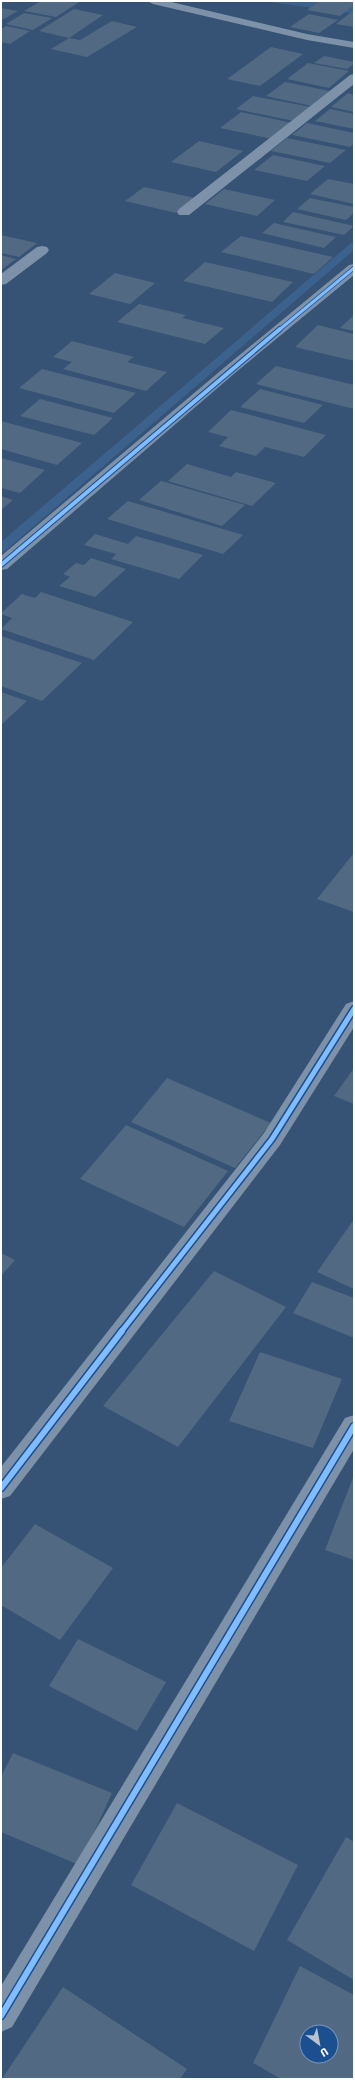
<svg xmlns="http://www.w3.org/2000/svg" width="355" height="2080" font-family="'Asap Condensed',sans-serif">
  <rect width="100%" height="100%" fill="#365274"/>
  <polygon fill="#3b618d" points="264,1 354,1 354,14"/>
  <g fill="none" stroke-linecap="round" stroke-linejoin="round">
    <polygon fill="#3b618d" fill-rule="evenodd" points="354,242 354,250 5,551 1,552 1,542 351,243"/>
  </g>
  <g fill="#526984" fill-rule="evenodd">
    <polygon points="41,1 81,1 56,17 24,11"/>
    <polygon points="319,1 354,1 354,5 340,16 307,10"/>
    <polygon points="1,8 18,11 4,19 1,19"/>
    <polygon points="74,9 103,15 69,38 39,31"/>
    <polygon points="354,10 354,27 336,24"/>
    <polygon points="24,13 52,18 33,30 6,24"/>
    <polygon points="309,14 338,20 319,33 290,27"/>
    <polygon points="112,21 137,27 87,57 51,49 69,38 80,40"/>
    <polygon points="6,26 30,31 10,44 1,42 1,29"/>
    <polygon points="271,47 303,54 260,86 227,79"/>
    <polygon points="324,56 354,62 354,64 347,69 314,63"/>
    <polygon points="308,63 349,71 329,88 287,79"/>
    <polygon points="285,82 335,92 316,107 266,96"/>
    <polygon points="348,93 354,95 354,112 331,107"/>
    <polygon points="253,96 311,107 294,121 236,109"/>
    <polygon points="330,109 354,114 354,129 315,121"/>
    <polygon points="241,112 292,123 272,139 220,128"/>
    <polygon points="307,123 354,133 354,144 350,147 292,135"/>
    <polygon points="287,138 346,150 330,163 271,151"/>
    <polygon points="199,141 243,151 216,172 171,162"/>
    <polygon points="273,155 325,166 307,181 254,170"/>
    <polygon points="328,179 354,184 354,204 310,194"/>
    <polygon points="144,187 195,198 176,213 125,201"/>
    <polygon points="224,189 275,200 257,216 205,204"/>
    <polygon points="310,198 354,207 354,213 346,220 297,209"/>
    <polygon points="293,212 354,226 344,235 283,222"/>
    <polygon points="274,223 336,237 324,248 262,233"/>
    <polygon points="1,235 37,243 19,257 1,253"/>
    <polygon points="241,236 333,257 314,274 221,252"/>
    <polygon points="1,255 16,259 1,270"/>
    <polygon points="205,262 293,282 272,302 183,281"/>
    <polygon points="115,273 155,283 130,304 89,294"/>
    <polygon points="139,304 186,315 182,318 224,328 205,344 117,322"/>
    <polygon points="354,315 354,331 340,328"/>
    <polygon points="318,325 354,334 354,361 295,347"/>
    <polygon points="72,341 134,357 127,362 167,372 146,391 63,369 72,362 53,357"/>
    <polygon points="276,366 354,385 354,409 256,384"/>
    <polygon points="42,369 136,393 114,413 19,388"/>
    <polygon points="260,389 323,405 304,423 240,407"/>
    <polygon points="40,399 113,418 94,435 20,416"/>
    <polygon points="231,410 326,435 304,457 265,447 256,456 219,446 228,437 208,432"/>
    <polygon points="1,421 82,443 57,465 1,449"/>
    <polygon points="1,458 45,470 20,493 1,488"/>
    <polygon points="187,464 231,477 236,472 276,483 252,506 168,481"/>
    <polygon points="161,481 245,505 222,526 139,500"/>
    <polygon points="1,496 13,500 1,510"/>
    <polygon points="128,501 243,535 223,554 107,519"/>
    <polygon points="95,534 128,544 136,536 203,555 179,579 111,559 116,554 84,545"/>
    <polygon points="91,558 126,569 95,597 59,586 70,577 63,574 76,563 84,565"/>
    <polygon points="41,592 133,622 94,660 1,629 12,618 1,614 1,613 22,594 35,598"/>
    <polygon points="1,636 82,663 42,701 1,686"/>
    <polygon points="1,692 27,701 1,725"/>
    <polygon points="354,853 354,912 317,899"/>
    <polygon points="354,1068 354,1104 334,1096"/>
    <polygon points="167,1078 271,1123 235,1168 131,1122"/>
    <polygon points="126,1125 228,1171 184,1227 80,1179"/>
    <polygon points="352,1222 354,1222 354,1289 317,1272"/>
    <polygon points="1,1253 15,1260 1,1276"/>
    <polygon points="214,1271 286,1307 178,1447 103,1406"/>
    <polygon points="312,1282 354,1298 354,1338 293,1313"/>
    <polygon points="260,1352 342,1379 313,1448 229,1421"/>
    <polygon points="354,1475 354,1560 325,1550"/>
    <polygon points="35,1524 113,1568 60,1640 1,1605 1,1568"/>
    <polygon points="78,1639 166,1682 137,1731 49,1686"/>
    <polygon points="13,1753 112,1793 79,1865 1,1832 1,1777"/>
    <polygon points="177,1803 298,1865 254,1951 131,1885"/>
    <polygon points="346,1837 354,1842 354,1980 287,1940"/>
    <path d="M300,1966l54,29v84h-73l-28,-16zM307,2032h24v24h-24z"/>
    <polygon points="63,1987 187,2069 180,2079 2,2079"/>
  </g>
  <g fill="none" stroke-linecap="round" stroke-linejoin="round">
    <g fill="#7d92a8" fill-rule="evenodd">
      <polygon points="147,1 167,1 307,34 354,42 354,48 307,40 153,4"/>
      <polygon points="354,74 354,84 189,215 179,215 177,212 179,209 350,75"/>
      <polygon points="42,246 47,247 49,250 47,253 6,284 1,285 1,274 37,247"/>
      <polygon points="354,264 354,275 235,373 7,569 1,570 1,556 225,367 349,265"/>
      <polygon points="354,1001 354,1027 280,1145 10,1496 1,1499 1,1467 264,1133 346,1004"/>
      <polygon points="354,1415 354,1449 12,2027 1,2032 1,1986 345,1418"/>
    </g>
    <defs>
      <polyline id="cycleway-far3" points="279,330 354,268"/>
      <polyline id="cycleway-far2" points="1,565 280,329"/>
      <polyline id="cycleway-far1" points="121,1332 272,1139 354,1009"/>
      <g id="cycleway">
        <polyline points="1,1488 122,1331"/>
        <polyline points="1,2016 354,1426"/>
      </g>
    </defs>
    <use href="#cycleway-far3" stroke="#1b4f8f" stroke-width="4.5"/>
    <use href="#cycleway-far2" stroke="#1b4f8f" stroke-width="6"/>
    <use href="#cycleway-far1" stroke="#1b4f8f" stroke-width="8"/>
    <use href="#cycleway" stroke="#1b4f8f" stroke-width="9"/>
    <use href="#cycleway-far3" stroke="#80bcff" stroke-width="3"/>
    <use href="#cycleway-far2" stroke="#80bcff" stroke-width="4"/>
    <use href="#cycleway-far1" stroke="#80bcff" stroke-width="5"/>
    <use href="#cycleway" stroke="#80bcff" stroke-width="6"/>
  </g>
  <rect width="355" height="2080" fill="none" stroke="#ffffff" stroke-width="4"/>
  <g transform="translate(319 2044) rotate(148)"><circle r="19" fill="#1b4f8f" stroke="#7695bc"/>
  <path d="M0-3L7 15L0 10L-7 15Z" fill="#b9c2ce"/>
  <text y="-6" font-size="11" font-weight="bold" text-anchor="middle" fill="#ffffff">U</text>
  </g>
</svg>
